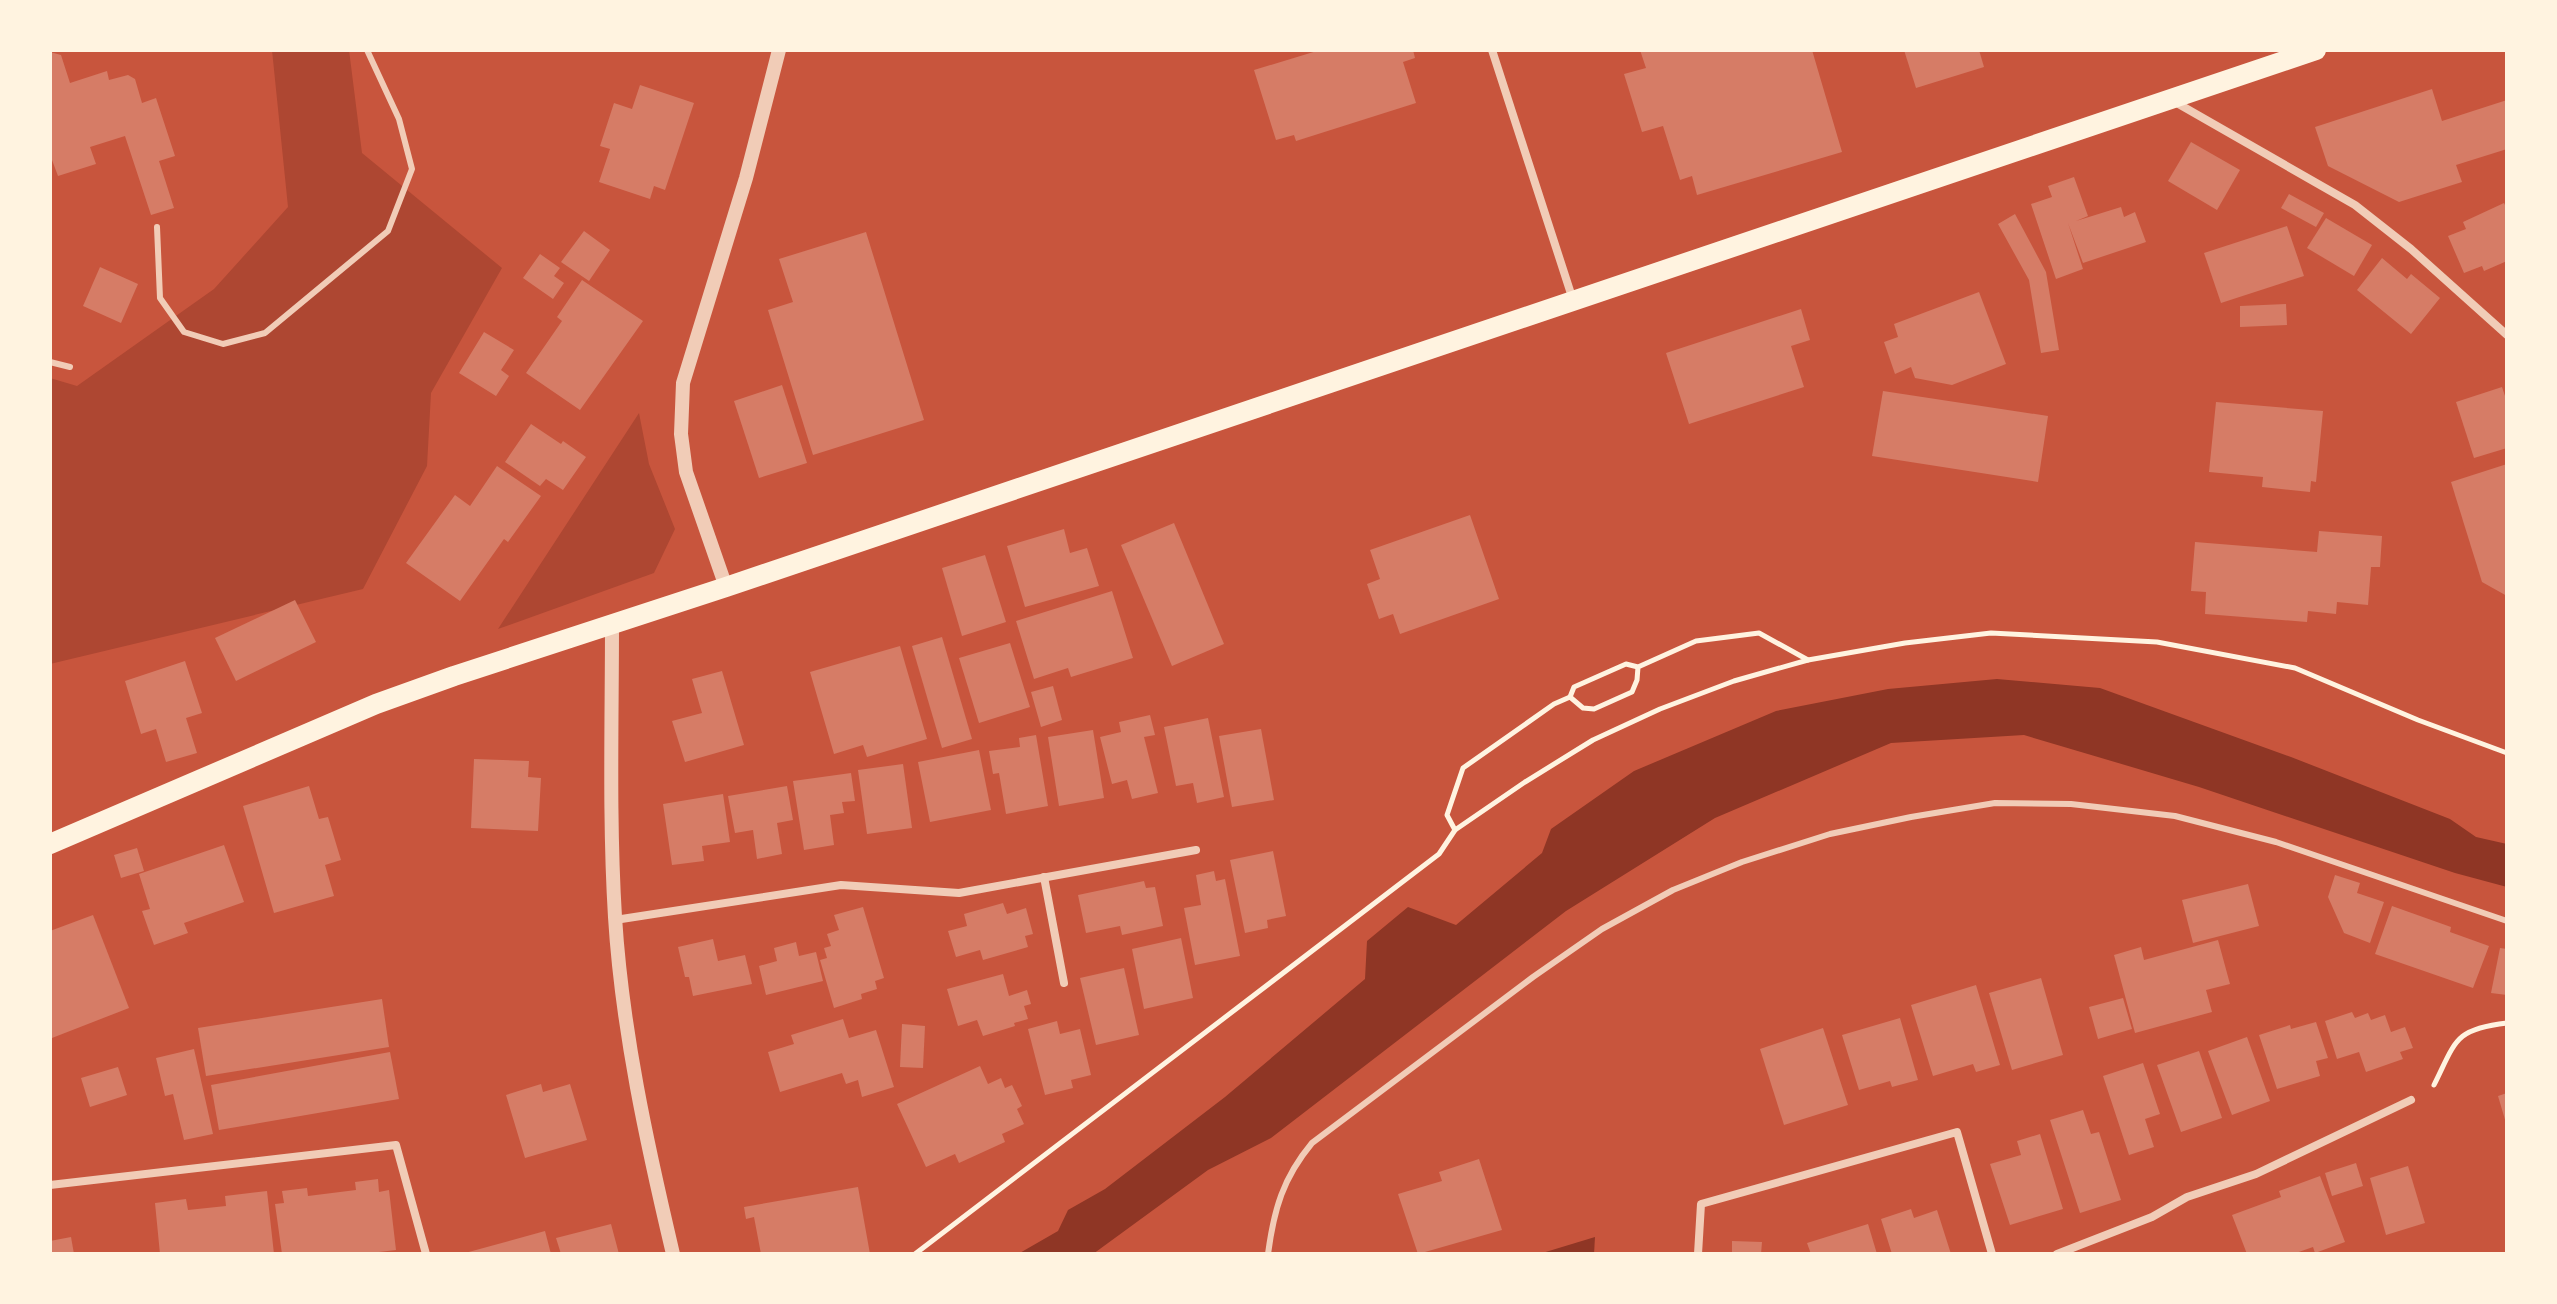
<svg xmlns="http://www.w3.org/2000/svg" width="2557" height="1304" font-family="'Space Grotesk',sans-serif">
  <rect width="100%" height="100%" fill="#c8553d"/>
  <g fill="#ae4732">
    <polygon points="272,50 349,50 362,153 502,268 431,393 427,466 363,589 50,664 50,378 77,386 214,289 288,207"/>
    <polygon points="639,413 649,464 675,529 654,573 498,629"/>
  </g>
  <g fill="#8f3625">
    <polygon points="1997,679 2100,688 2291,757 2450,819 2476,837 2507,844 2507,887 2455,873 2199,787 2024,735 1891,743 1715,818 1566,911 1271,1138 1208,1170 1093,1254 1018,1254 1058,1231 1068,1210 1105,1189 1225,1097 1365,979 1367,941 1408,907 1456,925 1542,853 1551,829 1634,771 1776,711 1888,689"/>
    <polygon points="1595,1237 1594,1254 1539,1254"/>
  </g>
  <g fill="#d67c66">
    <polygon points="1320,50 1413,50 1415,58 1403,62 1416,103 1296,141 1294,135 1276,140 1254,70"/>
    <polygon points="1640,50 1812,50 1842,152 1697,195 1692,176 1680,180 1663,126 1642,132 1624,74 1646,68"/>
    <polygon points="1904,50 1979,50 1984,67 1916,88"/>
    <polygon points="50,52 61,55 70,83 107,71 109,80 128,75 135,79 142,103 156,98 175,156 159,161 174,208 151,215 125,136 90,147 96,164 58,176 52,160 50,161"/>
    <polygon points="640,85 694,103 665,190 654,186 650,199 599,182 610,149 600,146 614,103 632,109"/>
    <polygon points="2432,89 2442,121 2507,100 2507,149 2456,165 2462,182 2399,202 2328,166 2315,127"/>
    <polygon points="2191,142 2240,170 2217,210 2168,181"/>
    <polygon points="2074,177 2088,216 2076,221 2121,207 2124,217 2135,212 2146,242 2083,263 2068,223 2083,269 2056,279 2031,204 2052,197 2048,186"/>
    <polygon points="2289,194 2324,213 2316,227 2281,208"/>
    <polygon points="2504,203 2507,209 2507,261 2484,271 2482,266 2464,273 2448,236 2466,229 2463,222"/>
    <polygon points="2015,214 2046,272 2059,350 2041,353 2029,280 1998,224"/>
    <polygon points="2326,218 2372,245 2354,276 2307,248"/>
    <polygon points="2287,226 2304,276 2221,303 2204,253"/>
    <polygon points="584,231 610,250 589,281 561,262"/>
    <polygon points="866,232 924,420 813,455 768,310 793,302 779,259"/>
    <polygon points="540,254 560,268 554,276 564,283 553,299 523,278"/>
    <polygon points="2382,258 2407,279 2411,274 2440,298 2411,334 2357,290"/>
    <polygon points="100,267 138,284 121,323 83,306"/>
    <polygon points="582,280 643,321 580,410 526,373 562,321 557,317"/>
    <polygon points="1979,292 2006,364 1952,385 1915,378 1911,367 1895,374 1884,342 1898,337 1894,324"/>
    <polygon points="2286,304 2287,325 2240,327 2240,306"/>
    <polygon points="1801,309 1810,340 1791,346 1804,387 1689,424 1666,353"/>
    <polygon points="484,332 514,350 501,370 509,376 496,396 459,373"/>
    <polygon points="782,385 807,463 759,478 734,401"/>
    <polygon points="2502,387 2507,402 2507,448 2474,458 2456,402"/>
    <polygon points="1883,391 2048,416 2038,482 1872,456"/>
    <polygon points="2216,402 2323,411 2316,482 2311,481 2310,492 2262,487 2263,477 2209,472"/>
    <polygon points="531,424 561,444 563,441 586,457 563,490 546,479 540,486 505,462"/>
    <polygon points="2507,464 2507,596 2482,582 2451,482"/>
    <polygon points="497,466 541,496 508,542 504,539 460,601 406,563 455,495 470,506"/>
    <polygon points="1470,515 1499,599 1400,634 1393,614 1379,619 1367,584 1380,579 1370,550"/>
    <polygon points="1174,523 1224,644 1172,666 1121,545"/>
    <polygon points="1064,529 1070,553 1087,548 1099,586 1025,607 1007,546"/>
    <polygon points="2319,531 2382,536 2380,567 2371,567 2368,605 2337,602 2336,614 2308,611 2307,622 2205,614 2206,592 2191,591 2195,542 2317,552"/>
    <polygon points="985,555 1006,622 962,636 942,568"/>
    <polygon points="1112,591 1133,658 1071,677 1068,668 1034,679 1016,621"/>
    <polygon points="295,600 316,642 236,681 215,638"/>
    <polygon points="942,637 972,739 942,748 912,646"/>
    <polygon points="1010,643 1030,707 979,723 959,658"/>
    <polygon points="900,646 927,739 867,757 863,745 834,754 810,672"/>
    <polygon points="185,661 202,713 186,718 197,753 166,762 156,729 141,734 125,681"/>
    <polygon points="722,671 744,745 685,762 672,721 702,713 692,679"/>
    <polygon points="1053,686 1062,720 1041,727 1031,692"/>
    <polygon points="1150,715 1155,735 1144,737 1158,793 1132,799 1127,780 1112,784 1100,737 1121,732 1119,722"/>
    <polygon points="1208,718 1224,797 1197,803 1193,783 1176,786 1164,727"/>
    <polygon points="1261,729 1274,800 1232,807 1219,736"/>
    <polygon points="1093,730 1104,798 1059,806 1048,737"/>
    <polygon points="1036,735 1048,806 1006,814 999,773 993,774 989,751 1020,747 1019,738"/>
    <polygon points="979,750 991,810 930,822 918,762"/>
    <polygon points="474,759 529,761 528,777 541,778 538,831 471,828"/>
    <polygon points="903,764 912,828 867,834 858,770"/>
    <polygon points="851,773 855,801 842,802 844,813 830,815 834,845 804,850 793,781"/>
    <polygon points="309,786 319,819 328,817 341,860 325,865 334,896 274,913 243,806"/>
    <polygon points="787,786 793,820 777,823 782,854 757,859 753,830 735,833 728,796"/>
    <polygon points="723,794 730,842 702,846 704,861 672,865 663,804"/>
    <polygon points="224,845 244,902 184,923 188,933 154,945 142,911 150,909 139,874"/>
    <polygon points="137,848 144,871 121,878 114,855"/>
    <polygon points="1273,851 1286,916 1267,920 1268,928 1245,933 1230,860"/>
    <polygon points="1214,871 1216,881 1225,879 1240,956 1195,965 1184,908 1201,905 1196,875"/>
    <polygon points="2335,875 2360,883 2357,893 2384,902 2370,943 2344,933 2328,897"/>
    <polygon points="1144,881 1146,888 1155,887 1163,926 1122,935 1120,926 1086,933 1078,895"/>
    <polygon points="2248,884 2259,926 2193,943 2182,900"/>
    <polygon points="1003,903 1007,914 1026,908 1033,934 1025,936 1028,947 983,960 980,950 956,957 948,931 967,926 964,914"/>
    <polygon points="2392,906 2451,927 2450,932 2489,946 2473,988 2375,954"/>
    <polygon points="863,907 884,978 875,981 877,989 861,994 862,999 834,1008 820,960 827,958 824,948 831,946 827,934 839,930 834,915"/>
    <polygon points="93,915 129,1008 52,1038 50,1032 50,931"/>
    <polygon points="1181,938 1193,998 1144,1009 1132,949"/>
    <polygon points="713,939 718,961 745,955 752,984 693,996 689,977 685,977 678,947"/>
    <polygon points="2218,940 2230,984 2206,990 2212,1012 2135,1033 2114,955 2141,947 2144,960"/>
    <polygon points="796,942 799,956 816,952 823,981 766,995 759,966 777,961 774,948"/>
    <polygon points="2500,948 2507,949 2507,995 2491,993"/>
    <polygon points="1124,968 1139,1035 1096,1045 1080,978"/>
    <polygon points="1003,974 1009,996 1027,990 1031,1004 1024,1006 1028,1019 1014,1023 1015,1026 983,1036 977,1020 958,1026 947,989"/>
    <polygon points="2041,978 2063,1055 2012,1070 1989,993"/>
    <polygon points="1976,985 2000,1065 1976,1072 1973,1064 1933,1076 1911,1005"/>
    <polygon points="2123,998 2132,1029 2098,1039 2089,1007"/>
    <polygon points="382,999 389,1047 206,1076 198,1028"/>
    <polygon points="2352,1012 2355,1018 2368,1013 2371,1020 2385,1015 2391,1032 2405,1027 2413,1048 2400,1052 2403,1059 2366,1072 2359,1052 2337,1059 2325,1021"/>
    <polygon points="1900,1018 1918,1080 1892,1087 1890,1081 1859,1090 1842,1035"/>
    <polygon points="843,1019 849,1038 876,1030 894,1087 862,1097 858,1080 846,1084 842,1073 780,1092 768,1052 794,1044 791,1035"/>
    <polygon points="1057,1021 1060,1034 1080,1029 1091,1075 1071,1080 1073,1088 1045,1095 1028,1029"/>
    <polygon points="2316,1022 2328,1058 2316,1061 2320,1076 2277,1089 2259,1035 2290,1025 2291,1029"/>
    <polygon points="902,1024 925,1026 923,1068 900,1067"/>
    <polygon points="1823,1028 1848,1105 1784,1125 1760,1049"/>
    <polygon points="2247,1037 2270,1101 2232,1115 2208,1051"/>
    <polygon points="194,1049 213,1134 184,1140 173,1094 165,1096 156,1058"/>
    <polygon points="2199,1051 2222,1118 2181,1132 2157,1065"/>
    <polygon points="390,1052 399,1099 219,1130 211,1085"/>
    <polygon points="2143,1063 2160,1114 2145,1119 2154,1147 2129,1155 2103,1076"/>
    <polygon points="980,1066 988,1084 1001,1078 1005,1088 1012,1085 1022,1106 1017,1109 1024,1124 1002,1134 1005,1142 959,1163 955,1154 926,1167 897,1104"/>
    <polygon points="118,1067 127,1095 90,1107 81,1078"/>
    <polygon points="541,1084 543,1092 570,1084 587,1140 525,1158 506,1095"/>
    <polygon points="2507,1093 2507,1122 2506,1123 2498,1096"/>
    <polygon points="2083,1110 2091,1134 2099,1132 2121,1200 2080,1213 2050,1120"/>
    <polygon points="2040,1134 2063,1209 2010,1225 1990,1164 2021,1155 2017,1141"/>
    <polygon points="1479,1159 1502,1230 1418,1254 1398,1194 1442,1181 1439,1172"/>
    <polygon points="2356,1163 2363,1186 2332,1196 2325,1173"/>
    <polygon points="2408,1166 2425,1223 2386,1235 2370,1178"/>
    <polygon points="2320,1176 2345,1242 2315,1253 2313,1247 2293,1254 2247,1254 2232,1215 2281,1197 2279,1191"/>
    <polygon points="378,1179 379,1192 389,1190 396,1250 362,1254 282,1254 275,1204 284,1203 282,1191 307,1188 308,1196 356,1190 355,1182"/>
    <polygon points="858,1187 870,1254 761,1254 754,1217 746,1219 744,1207"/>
    <polygon points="267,1191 274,1254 160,1254 155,1203 186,1199 188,1210 226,1206 225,1196"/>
    <polygon points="1911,1209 1914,1218 1937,1210 1951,1254 1892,1254 1881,1219"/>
    <polygon points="611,1224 619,1254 561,1254 556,1238"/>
    <polygon points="1868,1224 1877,1254 1811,1254 1807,1243"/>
    <polygon points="545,1231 551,1254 466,1254 465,1253"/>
    <polygon points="71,1237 74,1254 50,1254 50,1241"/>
    <polygon points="1732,1241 1762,1242 1761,1254 1732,1254"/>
  </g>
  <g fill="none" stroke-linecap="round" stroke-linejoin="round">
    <g stroke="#fff3e0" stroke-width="5">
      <polyline points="1638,667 1637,680 1632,692 1594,709 1583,708 1570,697 1574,687 1626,664 1638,667 1696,641 1759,633 1808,660"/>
      <polyline points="1455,830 1447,815 1463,768 1554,704 1570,697"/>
      <path d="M2434,1085c22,-44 20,-56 73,-62"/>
      <polyline points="915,1254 1439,854 1455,830 1525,782 1593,740 1660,709 1734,681 1808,660 1905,643 1991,633 2157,642 2295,668 2418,720 2507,753"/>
    </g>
    <g stroke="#f1ccb7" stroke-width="6">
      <polyline points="157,227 160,298 184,332 223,344 265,333 388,231 412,169 399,119 367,50"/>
      <polyline points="50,362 70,367"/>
      <path d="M1268,1254c6,-45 15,-76 44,-111l221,-166 69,-48 71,-39 69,-28 88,-28 81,-17 84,-14 76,1 104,12 101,26 231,79"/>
    </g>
    <g stroke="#f1ccb7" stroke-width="8">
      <polyline points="1492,50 1573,300"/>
      <polyline points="2175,102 2355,205 2411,249 2507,335"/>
      <polyline points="1044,877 1064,983"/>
      <polyline points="615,920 841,885 959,893 1196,850"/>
      <polyline points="50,1185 396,1145 426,1254"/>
      <polyline points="1698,1254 1701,1204 1957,1132 1992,1254"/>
      <polyline points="2057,1254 2152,1217 2187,1197 2256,1174 2411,1100"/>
    </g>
    <g stroke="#f1ccb7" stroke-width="14">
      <polyline points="726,587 686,472 681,434 683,383 746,178 779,50"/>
      <path d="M612,624c0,98 -3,196 3,293 7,113 32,227 58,337"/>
    </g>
    <polyline stroke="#fff3e0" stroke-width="20" points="50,844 376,704 454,676 726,587 2316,50"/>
  </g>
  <rect width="2557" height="1304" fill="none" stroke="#fff3e0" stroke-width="104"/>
</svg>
